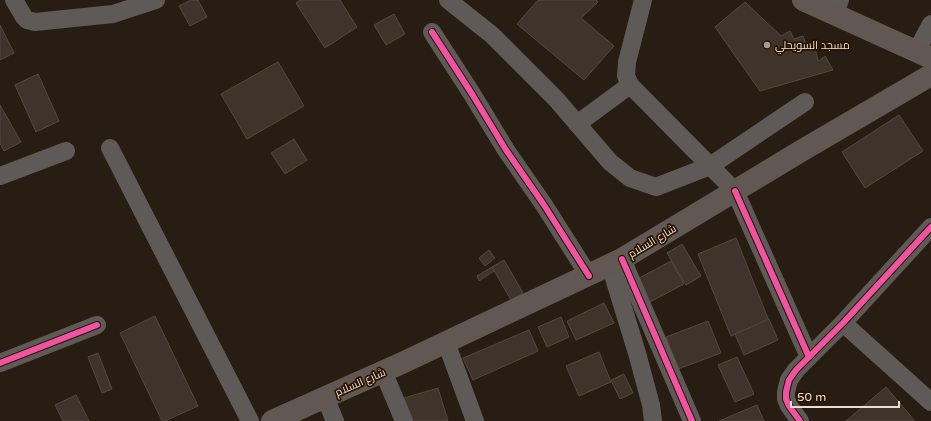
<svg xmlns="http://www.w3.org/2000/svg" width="931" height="421" font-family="'Varela Round',Cairo,sans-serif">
  <rect width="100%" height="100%" fill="#281d12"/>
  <g fill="#3e342b" stroke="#534940">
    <polygon points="191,0 198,0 207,17 190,26 179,6"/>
    <polygon points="300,0 340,0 357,27 325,48 296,3"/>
    <polygon points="538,0 596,0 598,2 581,18 614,46 584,80 517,24"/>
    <polygon points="745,2 781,36 790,31 794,39 803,36 807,47 814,43 818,61 825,56 833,70 760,91 715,27"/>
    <polygon points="394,14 405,34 386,45 374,25"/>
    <polygon points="0,25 14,53 0,60"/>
    <polygon points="278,62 304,106 247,139 221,94"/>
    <polygon points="38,74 59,121 36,132 15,85"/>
    <polygon points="0,105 21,142 4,151 0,143"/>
    <polygon points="899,115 923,151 865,188 842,152"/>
    <polygon points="294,139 307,160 285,174 271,153"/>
    <polygon points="736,238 769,321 731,336 698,254"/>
    <polygon points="682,244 701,276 686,285 667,253"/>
    <polygon points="489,250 495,258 485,266 479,258"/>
    <polygon points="504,260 523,293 511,300 492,267"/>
    <polygon points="671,261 684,284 644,305 632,282"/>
    <polygon points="492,267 494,271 479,281 477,276"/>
    <polygon points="604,303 614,323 576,340 567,321"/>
    <polygon points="155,316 198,406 165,421 162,421 120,333"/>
    <polygon points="561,317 569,337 547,347 538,327"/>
    <polygon points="769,319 778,340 744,355 735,334"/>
    <polygon points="708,321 721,353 678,369 666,337"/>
    <polygon points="529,330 538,351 473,380 463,358"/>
    <polygon points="599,352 611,382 579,396 566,366"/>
    <polygon points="98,353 112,389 102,393 88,357"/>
    <polygon points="737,357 754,394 735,402 718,365"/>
    <polygon points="624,374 633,393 620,399 611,380"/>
    <polygon points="886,387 915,421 846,421"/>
    <polygon points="438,388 448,421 411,421 404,398"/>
    <polygon points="76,395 89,421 63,421 55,405"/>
    <polygon points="757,405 764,421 719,421"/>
  </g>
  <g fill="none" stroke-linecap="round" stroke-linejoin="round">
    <g stroke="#5f5957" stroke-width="18">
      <polyline points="14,0 24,17 27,20 35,22 113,14 156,0"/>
      <polyline points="448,0 492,35 556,99 610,162 630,178 656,187 710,166 805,102"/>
      <polyline points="643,0 627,62 626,76 630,85 735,191 809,357"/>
      <polyline points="834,14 840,0"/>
      <polyline points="432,32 472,94 506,150 544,205 589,276"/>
      <polyline points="916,52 931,24"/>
      <polyline points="577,124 630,85"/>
      <polyline points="110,148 250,421"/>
      <polyline points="0,176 66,151"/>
      <polyline points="622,259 692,421"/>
      <polyline points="610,265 637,353 651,405 653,421"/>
      <polyline points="843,323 931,402"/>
      <polyline points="446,342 475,421"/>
      <polyline points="0,363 97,325"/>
      <polyline points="383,371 404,421"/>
      <polyline points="325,397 335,421"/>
      <polyline points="800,421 789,406 786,399 786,392 789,380 796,370 843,323 931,227"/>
    </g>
    <g stroke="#625853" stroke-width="22">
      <polyline points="803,0 931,58"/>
      <polyline points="272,421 402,363 622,259 801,151 931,75"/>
    </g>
    <defs>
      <g id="cycleway">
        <polyline points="432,32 472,94 506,150 544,205 589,276"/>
        <polyline points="735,191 809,357"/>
        <polyline points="622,259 692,421"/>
        <polyline points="0,363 97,325"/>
        <polyline points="800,421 789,406 786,399 786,392 789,380 796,370 843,323 931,227"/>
      </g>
    </defs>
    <use href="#cycleway" stroke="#281301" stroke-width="8"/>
    <use href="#cycleway" stroke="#f153a3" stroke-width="6"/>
  </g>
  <circle fill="#a89a8f" stroke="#281301" stroke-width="1.5" cx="767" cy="45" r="4"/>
  <g text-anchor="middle" stroke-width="3.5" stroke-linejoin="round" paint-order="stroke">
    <g font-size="11" fill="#edded2" stroke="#281301" text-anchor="start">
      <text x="775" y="49">مسجد السويحلي</text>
    </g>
    <g font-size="11" fill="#edded2" stroke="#281301">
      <text transform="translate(652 241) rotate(-31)" y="4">شارع السلام</text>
      <text transform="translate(360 382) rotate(-24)" y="4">شارع السلام</text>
    </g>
  </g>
  <path d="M791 401v6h108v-6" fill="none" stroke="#edded2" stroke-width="2"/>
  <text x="797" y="401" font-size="12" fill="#edded2" stroke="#281301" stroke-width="3" paint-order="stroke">50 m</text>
</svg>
